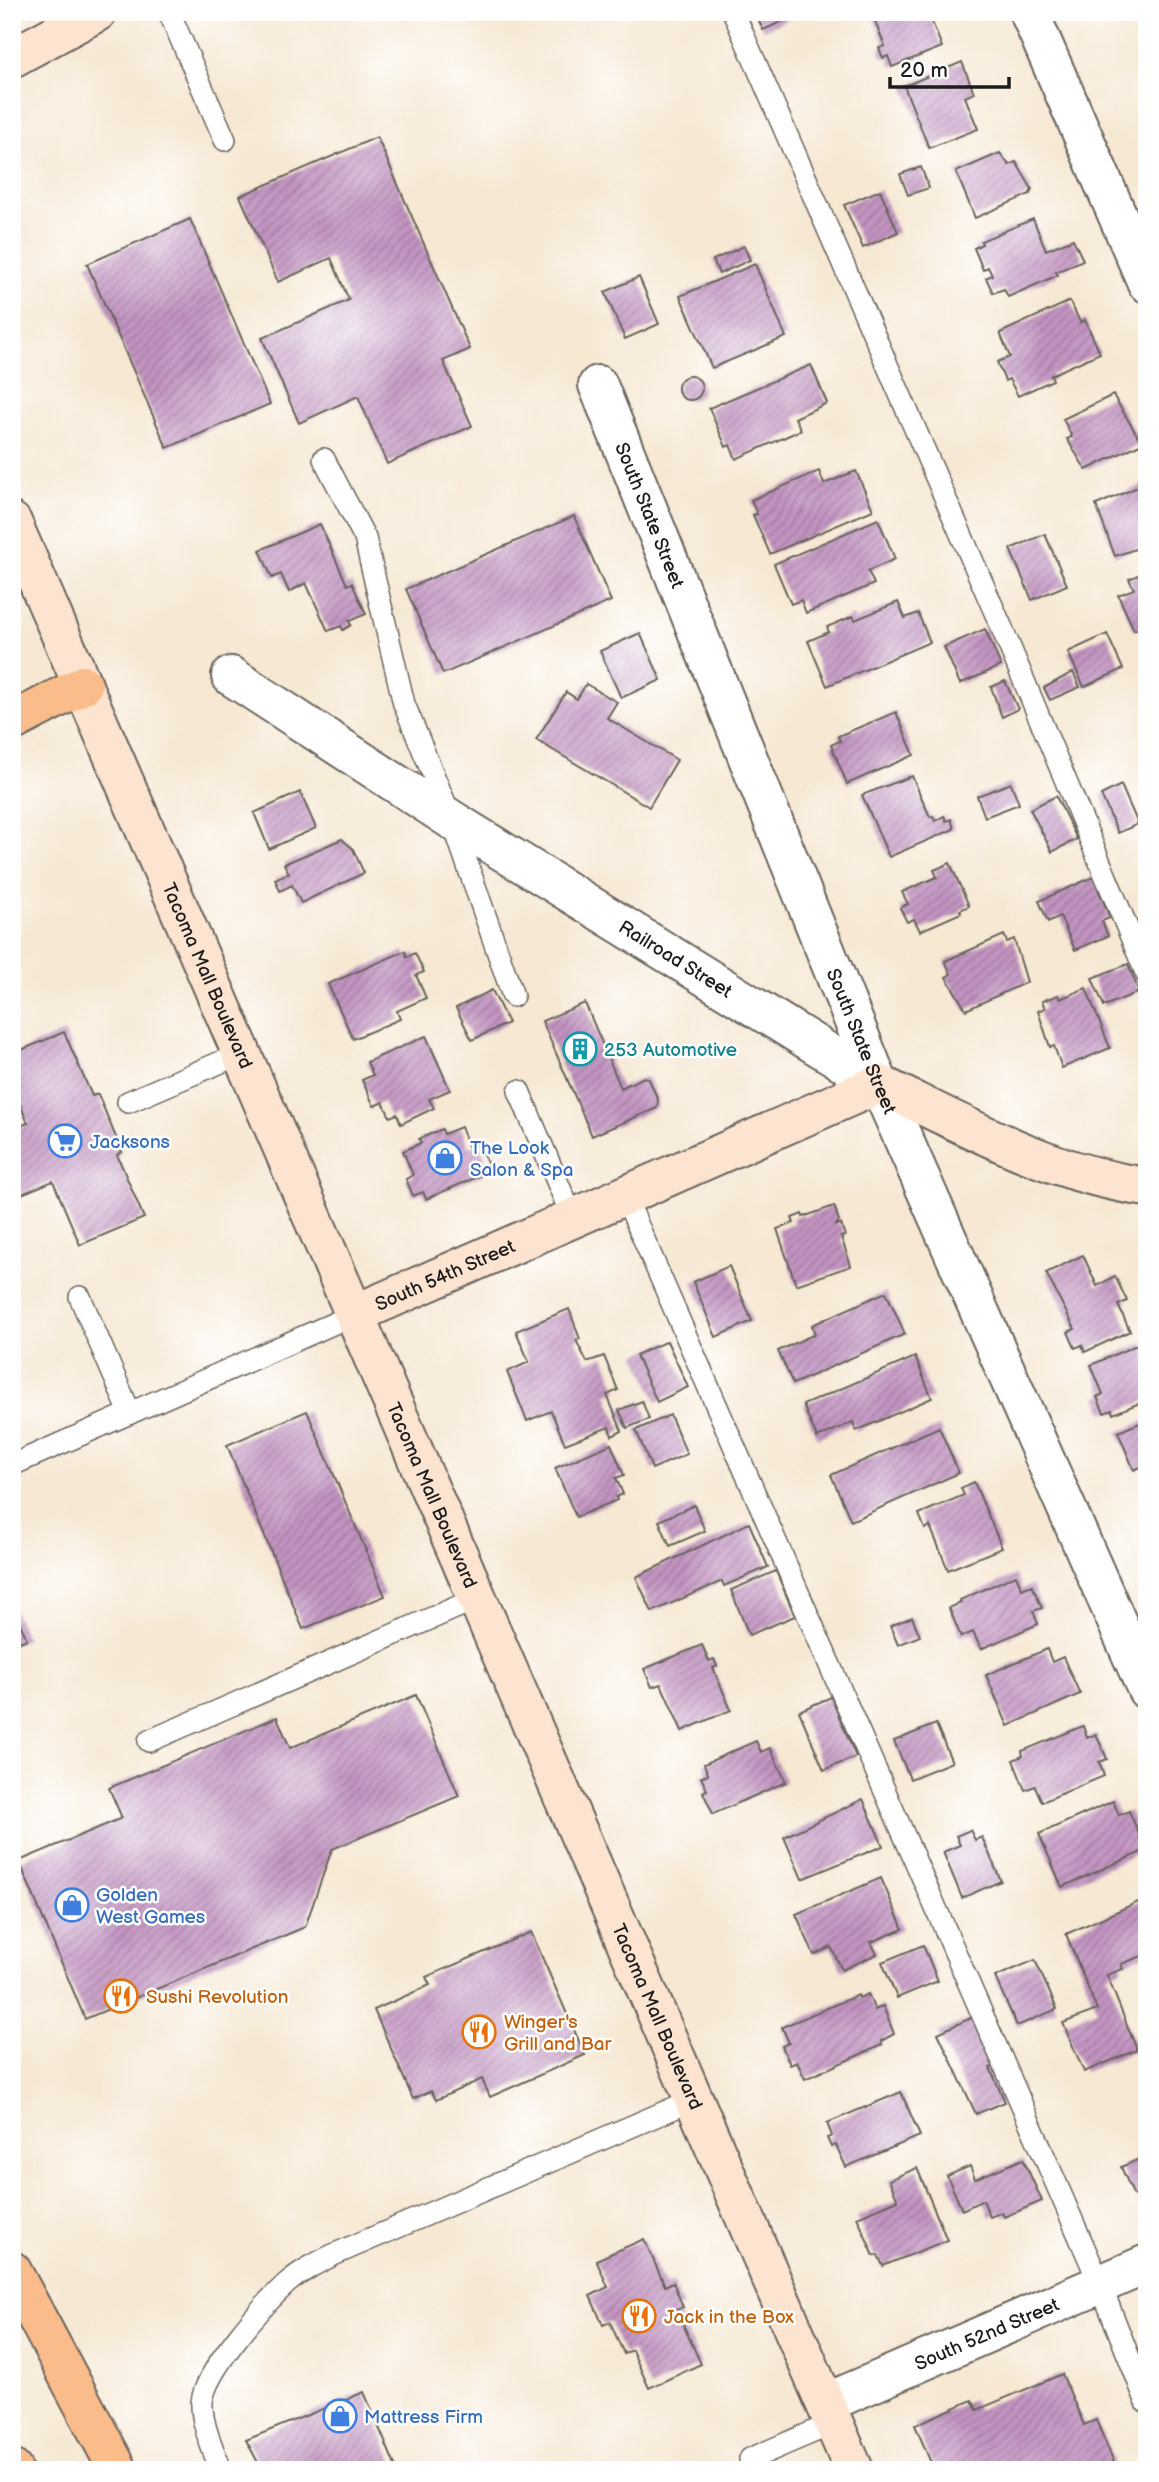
<svg xmlns="http://www.w3.org/2000/svg" width="1159" height="2482" font-family="'Balsamiq Sans',sans-serif">
  <defs>
    <pattern id="building-hatch" width="6" height="6" patternUnits="userSpaceOnUse" patternTransform="scale(1.75)"><rect width="6" height="6" fill="#c294c1"/><path d="M-1 1l2-2M0 6l6-6M5 7l2-2" fill="none" stroke="#9d789c"/></pattern>
  </defs>
  <rect width="100%" height="100%" fill="#fff"/>
  <filter id="ink" filterUnits="userSpaceOnUse"><feTurbulence type="fractalNoise" baseFrequency=".0143" numOctaves="2"/><feDisplacementMap in="SourceGraphic" scale="14" xChannelSelector="R" yChannelSelector="G"/><feConvolveMatrix kernelMatrix="1 2 1 2 8 2 1 2 1" color-interpolation-filters="sRGB"/></filter>
  <filter id="wash" filterUnits="userSpaceOnUse"><feTurbulence type="fractalNoise" baseFrequency=".00686" numOctaves="4" result="noise"/><feDisplacementMap in="SourceGraphic" scale="28" xChannelSelector="R" yChannelSelector="G"/><feGaussianBlur stdDeviation="1.57" result="paint"/><feColorMatrix in="noise" values="0 0 0 0 0 0 0 0 0 0 0 0 0 0 0 0 0 1.4 0 .05"/><feComposite in="paint" operator="in"/></filter>
  <g filter="url(#wash)">
    <rect width="100%" height="100%" fill="#f6e8d3"/>
    <g id="blocks">
      <g fill="url(#building-hatch)">
        <polygon points="755,12 793,12 795,16 763,30"/>
        <polygon points="871,12 928,12 942,47 892,67 888,56 883,58 879,48 885,46"/>
        <polygon points="962,62 974,93 965,97 978,129 929,148 904,86"/>
        <polygon points="377,137 470,349 443,361 472,426 387,464 358,396 299,423 262,338 349,300 331,258 278,282 240,196"/>
        <polygon points="1000,153 1009,165 1016,162 1032,189 1030,194 975,218 956,172"/>
        <polygon points="921,167 929,188 908,195 900,174"/>
        <polygon points="880,190 898,232 863,248 844,205"/>
        <polygon points="190,219 270,404 167,448 87,264"/>
        <polygon points="1033,219 1046,250 1073,239 1083,260 1056,272 1058,275 1008,297 1004,289 993,293 986,278 992,275 988,267 983,270 974,248 982,244 981,241"/>
        <polygon points="744,246 750,260 719,274 713,260"/>
        <polygon points="755,264 786,337 712,368 680,296"/>
        <polygon points="639,277 659,324 625,339 605,292"/>
        <polygon points="1070,301 1080,322 1085,320 1100,353 1051,375 1053,380 1018,396 1009,379 1005,381 997,362 1010,357 1000,333"/>
        <polygon points="811,365 827,403 795,418 801,430 736,459 730,445 726,447 709,408"/>
        <circle cx="690" cy="388" r="12"/>
        <polygon points="1113,395 1142,443 1086,470 1067,439 1072,437 1063,419"/>
        <polygon points="819,471 824,484 856,471 873,510 770,554 753,515 757,514 751,500"/>
        <polygon points="1147,483 1147,545 1115,556 1096,505"/>
        <polygon points="574,516 611,601 443,674 406,589"/>
        <polygon points="878,519 895,559 868,571 874,584 806,613 801,600 791,604 774,564"/>
        <polygon points="320,524 347,585 352,583 366,614 349,621 351,625 343,630 341,626 328,631 306,583 289,592 281,574 272,578 260,550"/>
        <polygon points="1045,534 1067,585 1032,600 1010,549"/>
        <polygon points="1147,571 1147,625 1134,630 1118,595 1134,589 1129,579"/>
        <polygon points="898,602 905,618 918,613 930,642 827,686 808,641 829,632 827,627 853,616 855,620"/>
        <polygon points="985,629 1001,666 960,684 944,647"/>
        <polygon points="640,633 661,680 621,698 600,651"/>
        <polygon points="1107,634 1123,669 1084,687 1068,652"/>
        <polygon points="1073,672 1080,687 1050,700 1044,688"/>
        <polygon points="1005,681 1018,709 1002,717 991,687"/>
        <polygon points="586,684 617,702 607,718 677,760 649,807 536,740 566,692 577,699"/>
        <polygon points="896,712 914,755 847,784 831,745 840,741 838,736"/>
        <polygon points="912,776 930,817 933,816 935,821 944,816 946,821 951,819 954,829 889,857 862,795"/>
        <polygon points="1011,783 1019,804 985,817 977,796"/>
        <polygon points="1121,785 1138,824 1118,833 1101,795"/>
        <polygon points="300,792 316,828 269,849 254,813"/>
        <polygon points="1056,796 1077,839 1052,852 1030,809"/>
        <polygon points="342,839 353,849 364,873 301,903 292,885 280,891 275,879 289,873 284,864"/>
        <polygon points="950,863 969,906 960,910 961,913 920,931 914,919 907,922 900,908 908,904 902,892 937,877 934,870"/>
        <polygon points="1093,877 1110,918 1102,921 1108,936 1075,950 1060,916 1048,922 1039,901"/>
        <polygon points="1004,935 1007,942 1014,939 1027,982 966,1010 946,977 951,974 945,961"/>
        <polygon points="405,951 407,957 415,953 424,972 416,975 426,998 397,1011 400,1019 353,1039 328,984"/>
        <polygon points="1128,964 1139,992 1104,1006 1092,978"/>
        <polygon points="1086,988 1110,1048 1062,1068 1054,1046 1050,1047 1038,1011 1045,1008 1042,1001 1058,995 1060,999"/>
        <polygon points="492,990 508,1023 472,1040 456,1008"/>
        <polygon points="585,1003 621,1088 644,1077 649,1079 658,1100 657,1108 592,1136 542,1021"/>
        <polygon points="64,1032 92,1096 98,1094 122,1152 117,1155 144,1218 80,1245 53,1181 12,1198 12,1129 28,1123 12,1086 12,1054"/>
        <polygon points="426,1036 450,1090 429,1099 434,1108 401,1124 397,1114 390,1117 383,1102 374,1106 362,1080 373,1075 367,1062"/>
        <polygon points="461,1127 469,1147 479,1143 488,1165 481,1168 484,1174 426,1199 423,1192 413,1196 406,1179 413,1175 403,1151 421,1143 419,1139 442,1129 444,1134"/>
        <polygon points="834,1206 839,1221 836,1225 841,1224 845,1236 841,1237 851,1266 796,1285 777,1229 794,1223 792,1218 802,1214 803,1217"/>
        <polygon points="1083,1255 1097,1286 1115,1276 1127,1301 1118,1305 1130,1331 1085,1352 1082,1345 1075,1348 1068,1332 1075,1329 1046,1273"/>
        <polygon points="729,1266 752,1321 716,1337 693,1282"/>
        <polygon points="886,1292 905,1334 793,1384 778,1351 815,1334 812,1325"/>
        <polygon points="569,1309 580,1339 576,1340 587,1362 604,1356 618,1390 607,1395 622,1431 612,1436 609,1427 565,1444 551,1411 527,1421 507,1372 529,1362 516,1331"/>
        <polygon points="667,1341 688,1387 657,1402 636,1355"/>
        <polygon points="1143,1342 1147,1349 1147,1400 1113,1414 1112,1410 1104,1413 1097,1397 1103,1394 1091,1365"/>
        <polygon points="915,1357 932,1398 856,1431 853,1422 817,1438 803,1405"/>
        <polygon points="642,1401 649,1419 627,1428 619,1410"/>
        <polygon points="307,1411 385,1596 303,1629 227,1445"/>
        <polygon points="670,1415 687,1454 652,1469 636,1430"/>
        <polygon points="1147,1420 1147,1464 1134,1470 1118,1432"/>
        <polygon points="939,1427 959,1473 851,1521 831,1475"/>
        <polygon points="611,1444 624,1475 616,1478 623,1494 616,1497 617,1500 576,1517 555,1468"/>
        <polygon points="974,1482 1002,1548 948,1570 930,1526 925,1529 919,1514 964,1495 961,1488"/>
        <polygon points="694,1505 705,1531 670,1546 659,1521"/>
        <polygon points="749,1523 768,1567 724,1586 722,1581 652,1612 636,1577"/>
        <polygon points="776,1571 795,1616 749,1635 731,1590"/>
        <polygon points="1016,1575 1022,1589 1032,1585 1042,1608 1033,1611 1038,1624 981,1649 973,1632 961,1637 949,1608 961,1603 960,1600"/>
        <polygon points="12,1606 27,1639 12,1645"/>
        <polygon points="912,1617 920,1636 898,1645 890,1626"/>
        <polygon points="702,1645 709,1661 714,1659 717,1666 713,1668 731,1710 682,1731 661,1684 652,1687 644,1669"/>
        <polygon points="1047,1649 1052,1662 1063,1657 1080,1694 1008,1726 986,1675"/>
        <polygon points="416,1695 459,1796 332,1849 305,1927 85,2019 19,1861 122,1818 109,1788 277,1717 290,1748"/>
        <polygon points="831,1697 856,1757 824,1770 799,1711"/>
        <polygon points="936,1724 952,1762 910,1779 894,1741"/>
        <polygon points="1083,1726 1087,1738 1096,1734 1107,1759 1099,1762 1104,1776 1042,1802 1035,1786 1025,1790 1013,1760 1023,1756 1022,1751"/>
        <polygon points="756,1741 761,1752 770,1748 786,1782 713,1814 703,1792 707,1790 701,1777 708,1774 704,1764"/>
        <polygon points="863,1799 883,1846 802,1879 784,1837"/>
        <polygon points="1113,1801 1119,1815 1129,1811 1146,1850 1062,1887 1039,1834"/>
        <polygon points="970,1830 975,1840 982,1837 1001,1881 962,1898 943,1852 960,1845 956,1836"/>
        <polygon points="881,1878 903,1929 871,1942 877,1954 842,1970 831,1947 814,1955 796,1914"/>
        <polygon points="1147,1898 1147,1954 1121,1964 1123,1969 1107,1975 1137,2050 1084,2072 1063,2023 1097,2010 1066,1934"/>
        <polygon points="531,1932 585,2055 490,2097 482,2079 436,2100 431,2091 413,2099 374,2010 430,1985 426,1977"/>
        <polygon points="923,1945 938,1981 897,1998 882,1962"/>
        <polygon points="1035,1960 1057,2009 1017,2026 995,1977"/>
        <polygon points="868,1994 875,2010 883,2006 894,2034 881,2041 882,2045 805,2079 797,2062 790,2065 782,2046 789,2043 782,2027 858,1995 859,1998"/>
        <polygon points="973,2017 995,2066 990,2068 1005,2102 976,2114 938,2033"/>
        <polygon points="901,2092 920,2136 846,2167 836,2145 831,2147 827,2138 832,2136 827,2123"/>
        <polygon points="1147,2152 1147,2190 1134,2196 1121,2167 1144,2157 1143,2154"/>
        <polygon points="1023,2159 1042,2201 1004,2217 1002,2212 990,2217 983,2200 962,2210 947,2176 970,2166 975,2179"/>
        <polygon points="917,2168 947,2240 883,2266 878,2255 874,2256 857,2217 898,2200 889,2180"/>
        <polygon points="644,2239 665,2286 673,2282 683,2307 676,2309 701,2364 649,2388 632,2350 624,2354 610,2322 603,2325 590,2296 608,2287 596,2260"/>
        <polygon points="1062,2374 1084,2425 1096,2420 1114,2462 1107,2465 1109,2470 934,2470 915,2425 972,2400 977,2410"/>
        <polygon points="364,2392 397,2470 262,2470 246,2440"/>
      </g>
    </g>
  </g>
  <g filter="url(#ink)">
    <use href="#blocks" fill-opacity="0" stroke="#68635c" stroke-width="2"/>
    <g fill="none" stroke-linecap="round" stroke-linejoin="round">
      <defs>
        <g id="lane">
          <polyline points="169,12 225,140"/>
          <polyline points="735,16 1001,626 1147,975"/>
          <polyline points="324,459 365,538 404,704 452,820 513,996"/>
          <polyline points="519,1091 573,1219"/>
          <polyline points="128,1102 242,1053"/>
          <polyline points="625,1196 1100,2284 1147,2403"/>
          <polyline points="80,1297 130,1413"/>
          <polyline points="12,1465 355,1314"/>
          <polyline points="149,1741 478,1598"/>
          <path d="M221,2470c-8,-20 -20,-47 -19,-68 3,-32 62,-98 85,-119 14,-12 30,-20 46,-28l362,-156"/>
          <polyline points="754,2470 750,2459 834,2423"/>
        </g>
        <g id="street">
          <polyline points="1029,12 1147,283"/>
          <path id="s1" d="M598,385l281,699 268,606"/>
          <path id="s2" d="M231,676l221,144 427,264"/>
          <path id="s3" d="M826,2403l321,-139"/>
        </g>
        <g id="secondary">
          <polyline points="12,58 97,12"/>
          <path id="s4" d="M12,522l842,1948"/>
          <path id="s5" d="M355,1314l524,-230c85,41 172,90 268,103"/>
        </g>
        <g id="highway">
          <polyline points="12,722 83,685"/>
          <polyline points="12,2271 118,2470"/>
          <polyline points="12,2469 13,2470"/>
        </g>
      </defs>
      <use href="#lane" stroke="#68635c" stroke-width="24"/>
      <use href="#street" stroke="#68635c" stroke-width="42"/>
      <use href="#secondary" stroke="#68635c" stroke-width="42"/>
      <use href="#highway" stroke="#68635c" stroke-width="42"/>
      <use href="#lane" stroke="#fff" stroke-width="21"/>
      <use href="#street" stroke="#fff" stroke-width="38"/>
      <use href="#secondary" stroke="#fde4d0" stroke-width="38"/>
      <use href="#highway" stroke="#f9bc8a" stroke-width="38"/>
    </g>
  </g>
  <defs>
    <symbol id="building-ring" viewBox="-11 -11 22 22"><circle r="9.5" fill="#fff" stroke="#0f9aa8" stroke-width="1.5"/><path d="M-4-6H4V6H1V3H-1V6H-4ZM-2.5-4.3h1.7v1.8h-1.7ZM.8-4.3h1.7v1.8H.8ZM-2.5-1h1.7V.8h-1.7ZM.8-1h1.7V.8H.8Z" fill="#0f9aa8"/></symbol>
    <symbol id="supermarket-ring" viewBox="-11 -11 22 22"><circle r="9.5" fill="#fff" stroke="#3f7fe0" stroke-width="1.5"/><path d="M-6-5.5h2.5l.6 2H6L4.5 2H-2.5L-4.4-4H-6ZM-1.5 3.2a1.3 1.3 0 1 0 .1 0ZM3 3.2a1.3 1.3 0 1 0 .1 0Z" fill="#3f7fe0"/></symbol>
    <symbol id="shop-ring" viewBox="-11 -11 22 22"><circle r="9.5" fill="#fff" stroke="#3f7fe0" stroke-width="1.5"/><path d="M-5-2.5h2.3a2.7 3.5 0 0 1 5.4 0H5L5.5 6h-11ZM-1.5-2.5h3a1.5 2.3 0 0 0-3 0Z" fill="#3f7fe0"/></symbol>
    <symbol id="restaurant-ring" viewBox="-11 -11 22 22"><circle r="9.5" fill="#fff" stroke="#e8710a" stroke-width="1.5"/><path d="M-5-6h1v4h1v-4h1v4h1v-4h1v5L-1.5 .5V6h-2V.5L-5-1ZM5-6V6H3V1.5H1.5Q1.5-4 5-6Z" fill="#e8710a"/></symbol>
  </defs>
  <g fill-rule="evenodd">
    <use href="#building-ring" x="561" y="1030" width="38" height="38"/>
    <use href="#supermarket-ring" x="46" y="1122" width="38" height="38"/>
    <use href="#shop-ring" x="426" y="1139" width="38" height="38"/>
    <use href="#shop-ring" x="53" y="1886" width="38" height="38"/>
    <use href="#restaurant-ring" x="102" y="1977" width="38" height="38"/>
    <use href="#restaurant-ring" x="460" y="2013" width="38" height="38"/>
    <use href="#restaurant-ring" x="620" y="2297" width="38" height="38"/>
    <use href="#shop-ring" x="321" y="2397" width="38" height="38"/>
  </g>
  <g text-anchor="middle" stroke-width="5" stroke-linejoin="round" paint-order="stroke">
    <g font-size="19" fill="#1c1c1c" stroke="#fff">
      <text dy="7" stroke="none"><textPath href="#s1" startOffset="140">South State Street</textPath></text>
      <text dy="7" stroke="none"><textPath href="#s2" startOffset="527">Railroad Street</textPath></text>
      <text dy="7" stroke="none"><textPath href="#s4" startOffset="494">Tacoma Mall Boulevard</textPath></text>
      <text dy="7" stroke="none"><textPath href="#s1" startOffset="707">South State Street</textPath></text>
      <text dy="7" stroke="none"><textPath href="#s5" startOffset="98">South 54th Street</textPath></text>
      <text dy="7" stroke="none"><textPath href="#s4" startOffset="1060">Tacoma Mall Boulevard</textPath></text>
      <text dy="7" stroke="none"><textPath href="#s4" startOffset="1628">Tacoma Mall Boulevard</textPath></text>
      <text dy="7" stroke="none"><textPath href="#s3" startOffset="175">South 52nd Street</textPath></text>
    </g>
    <g font-size="19" fill="#0d838f" stroke="#fff" text-anchor="start">
      <text x="604" y="1056">253 Automotive</text>
    </g>
    <g font-size="19" fill="#366cbe" stroke="#fff" text-anchor="start">
      <text x="90" y="1148">Jacksons</text>
      <text x="470" y="1154">The Look<tspan x="470" dy="22">Salon &amp; Spa</tspan></text>
      <text x="96" y="1901">Golden<tspan x="96" dy="22">West Games</tspan></text>
      <text x="364" y="2423">Mattress Firm</text>
    </g>
    <g font-size="19" fill="#c56008" stroke="#fff" text-anchor="start">
      <text x="146" y="2003">Sushi Revolution</text>
      <text x="504" y="2028">Winger's<tspan x="504" dy="22">Grill and Bar</tspan></text>
      <text x="664" y="2323">Jack in the Box</text>
    </g>
  </g>
  <rect width="1159" height="2482" fill="none" stroke="#fff" stroke-width="42"/>
  <path d="M890 77v10h119v-10" fill="none" stroke="#1c1c1c" stroke-width="3.5"/>
  <text x="900" y="77" font-size="21" fill="#1c1c1c" stroke="#ffffff" stroke-width="5" paint-order="stroke">20 m</text>
</svg>
